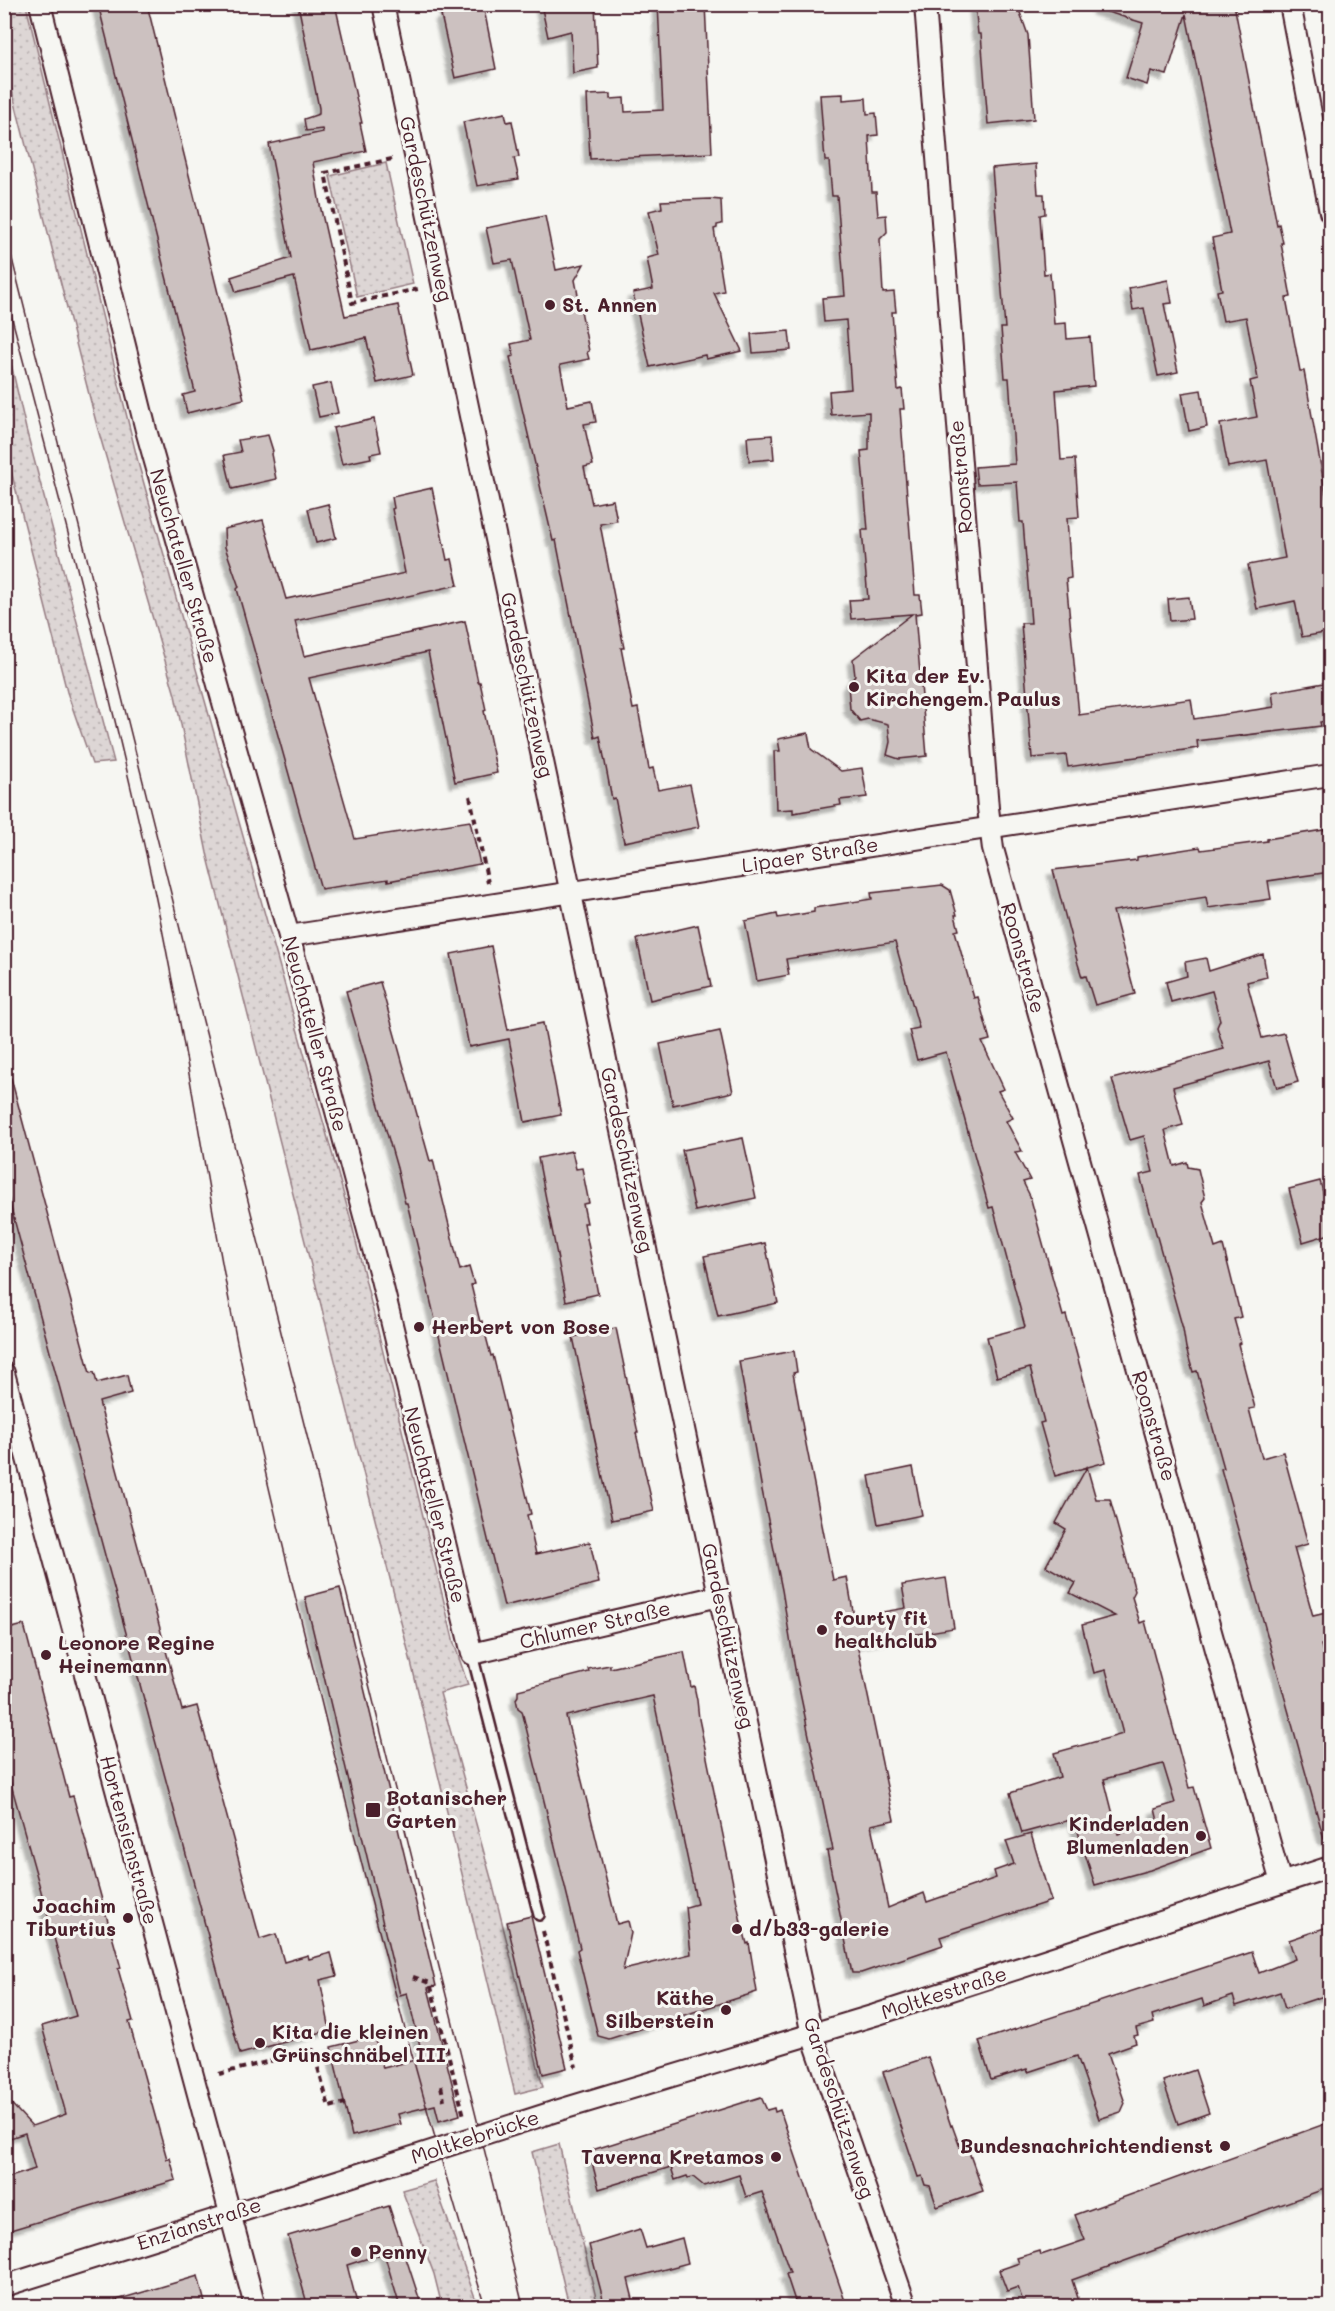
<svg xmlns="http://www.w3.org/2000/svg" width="1335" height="2311" font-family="Mali,sans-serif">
  <defs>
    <pattern id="grass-dots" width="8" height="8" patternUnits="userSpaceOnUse" patternTransform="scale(1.5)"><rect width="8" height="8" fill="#ddd6d5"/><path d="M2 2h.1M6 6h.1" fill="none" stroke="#bfb7b7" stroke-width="1.8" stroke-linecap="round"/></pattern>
    <filter id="shadow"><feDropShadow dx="-5.5" dy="5.5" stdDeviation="1.5" flood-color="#0004"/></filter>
  </defs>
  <rect width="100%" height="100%" fill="#f6f6f2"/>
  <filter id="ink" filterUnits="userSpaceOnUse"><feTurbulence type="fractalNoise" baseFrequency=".0167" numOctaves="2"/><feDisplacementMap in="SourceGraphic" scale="12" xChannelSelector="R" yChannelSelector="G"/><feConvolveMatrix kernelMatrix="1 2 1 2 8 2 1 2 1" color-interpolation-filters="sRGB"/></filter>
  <g filter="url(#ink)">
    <g fill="url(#grass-dots)" stroke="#947a80" stroke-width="1.5">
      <polygon points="4,5 26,5 139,466 350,1217 454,1643 468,1685 440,1693 492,1882 543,2087 515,2094 410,1658 207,853 175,695 97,426 5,63"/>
      <polygon points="386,163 413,284 357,297 330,176"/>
      <polygon points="4,333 26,429 114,762 92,764 67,692 5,447"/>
      <polygon points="559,2144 598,2306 569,2306 532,2152"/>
      <polygon points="434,2181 478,2306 442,2306 434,2274 402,2190"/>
    </g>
    <g fill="#ccc1c0" stroke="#4a1f2b" stroke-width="1.5" fill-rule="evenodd" filter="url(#shadow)">
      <polygon points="98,4 147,4 244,399 187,413 183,395 195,392"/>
      <polygon points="298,4 335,4 362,123 360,123 366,151 313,162 320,205 345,316 398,305 413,375 377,383 366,338 311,350 294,277 236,292 231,277 291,258 269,144 323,132 322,129 306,131 304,119 319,114 319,108"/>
      <polygon points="444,4 483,4 496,69 455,78 441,15 446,14"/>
      <polygon points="541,4 595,4 598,68 573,73 571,31 548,37"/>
      <polygon points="658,4 705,4 712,153 590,159 587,95 611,94 611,99 624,98 625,112 663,110"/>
      <polygon points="975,4 1017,4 1028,35 1034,119 988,124 981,34 978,34"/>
      <polygon points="1099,4 1234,4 1277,225 1279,224 1283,243 1281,243 1291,297 1286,298 1300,371 1304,371 1330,518 1330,632 1302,637 1295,601 1257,609 1248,565 1285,558 1267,460 1228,467 1220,424 1257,417 1250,381 1258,379 1246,317 1223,321 1217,291 1222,290 1212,238 1230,234 1186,14 1167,75 1151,71 1147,85 1126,78 1143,23 1098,9"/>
      <polygon points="843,94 843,100 866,98 867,114 876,113 878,135 869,136 872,192 876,192 878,216 886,215 887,232 880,239 883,293 894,292 896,312 892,312 898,390 902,389 904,409 900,409 915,595 920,595 922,613 915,614 927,756 899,759 887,755 890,742 888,724 868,719 860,721 850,709 848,685 855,676 853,659 912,614 851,619 849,600 868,599 862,530 868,530 861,451 869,450 869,412 831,415 829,391 851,389 846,320 824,322 822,298 845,296 837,196 832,196 829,161 825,161 820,95"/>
      <polygon points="505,113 507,122 512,121 519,157 514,158 519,179 477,186 463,122"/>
      <polygon points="1036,164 1038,194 1044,194 1045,214 1040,215 1042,245 1044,274 1050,273 1054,324 1066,323 1067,339 1090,337 1094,386 1056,390 1061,460 1075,459 1079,517 1067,518 1071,578 1066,579 1079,715 1191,699 1194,719 1274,707 1272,692 1330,682 1330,720 1320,722 1321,726 1197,741 1198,748 1068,767 1066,755 1032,758 1021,623 1031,623 1023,522 1020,522 1017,482 977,484 975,467 1015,464 1009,378 1005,378 1001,328 1005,328 992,168"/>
      <polygon points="710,199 721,200 722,224 717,225 717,228 714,229 724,291 714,293 742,351 706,359 705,355 650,367 633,293 653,289 647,258 659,255 649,211 662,208 661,201"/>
      <polygon points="545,216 556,270 584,264 575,280 589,351 587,352 589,359 560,365 568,406 592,401 596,422 584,424 593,465 584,467 592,504 613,500 617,521 600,524 624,648 621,648 633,709 638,708 649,769 653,768 658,790 690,784 699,827 624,842 615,798 612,799 600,736 595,738 556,540 553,541 510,357 514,356 511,344 530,340 520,293 519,293 512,260 494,263 486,228"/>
      <polygon points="1168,280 1172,303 1164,304 1178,372 1158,376 1144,308 1133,310 1129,288"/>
      <polygon points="789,331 791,350 753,353 751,334"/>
      <polygon points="331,383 338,413 319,417 312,387"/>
      <polygon points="1201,390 1207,427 1189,431 1182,393"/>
      <polygon points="374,419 381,452 370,454 371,458 342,464 333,428"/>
      <polygon points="268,435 273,451 271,454 276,479 232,489 224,455 241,452 238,440"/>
      <polygon points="772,435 774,459 749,461 747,437"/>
      <polygon points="432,488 447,560 452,559 458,585 295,621 304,656 465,621 478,682 480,682 486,710 484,711 497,773 455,782 428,652 309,678 355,839 470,821 480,864 388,881 388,879 321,889 237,589 239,587 225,547 224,529 263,520 286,599 405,573 392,509 394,508 392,497"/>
      <polygon points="328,504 336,538 316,543 308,509"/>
      <polygon points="1189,597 1192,619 1170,621 1168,599"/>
      <polygon points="808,733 811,749 841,771 862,768 867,797 840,800 841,805 793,813 793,809 776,810 774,751 780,751 778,739"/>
      <polygon points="1330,829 1330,872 1268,881 1271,899 1208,908 1206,897 1113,911 1135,994 1095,1005 1086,976 1082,977 1078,964 1053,870 1137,860 1137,857 1200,847 1201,850 1267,841 1267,839"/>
      <polygon points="942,885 950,890 957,915 955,915 959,930 955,931 974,998 978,997 990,1040 982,1042 1004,1089 998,1091 1013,1118 1006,1121 1022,1151 1015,1152 1030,1180 1023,1182 1030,1196 1063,1316 1066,1315 1106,1462 1055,1476 1040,1423 1044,1422 1030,1368 997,1377 987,1337 1025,1327 993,1207 989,1208 946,1052 917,1060 909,1030 919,1028 895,942 786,959 789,975 757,981 745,921 777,914 778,918 814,912 814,908 872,899 871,893"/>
      <polygon points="698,925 711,986 650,1000 637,939"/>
      <polygon points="491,946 508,1030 543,1023 561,1115 525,1122 509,1039 469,1047 451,954"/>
      <polygon points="1263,954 1267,977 1247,982 1262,1038 1284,1033 1298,1082 1277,1088 1269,1061 1173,1087 1183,1125 1165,1130 1174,1166 1187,1162 1188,1167 1198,1169 1205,1198 1202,1202 1215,1248 1223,1245 1241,1317 1234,1319 1241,1343 1238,1344 1255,1408 1249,1409 1262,1458 1283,1452 1308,1544 1294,1548 1313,1616 1330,1612 1330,1642 1321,1645 1330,1680 1330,1839 1324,1839 1221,1469 1224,1468 1197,1371 1193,1372 1186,1348 1183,1329 1143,1187 1140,1175 1153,1172 1144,1136 1130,1140 1112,1079 1224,1049 1217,1027 1220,1020 1212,991 1171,1002 1166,982 1187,976 1185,962 1206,958 1209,971"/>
      <polygon points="380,982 430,1161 433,1160 460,1270 469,1267 474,1284 471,1285 480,1322 482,1321 491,1356 493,1355 531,1514 527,1515 536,1554 590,1542 599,1583 504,1606 407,1203 405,1203 397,1168 346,991"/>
      <polygon points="720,1031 733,1092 673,1105 660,1044"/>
      <polygon points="11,1078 90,1373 94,1372 97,1383 127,1375 131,1393 99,1402 182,1710 197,1706 260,1939 276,1934 284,1962 308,1955 309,1959 331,1953 337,1976 320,1980 330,2030 240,2054 4,1182 4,1079"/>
      <polygon points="743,1138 756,1198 695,1211 682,1150"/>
      <polygon points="572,1151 576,1169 582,1168 589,1203 583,1204 587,1223 584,1223 598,1294 566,1301 538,1158"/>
      <polygon points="1320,1181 1330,1218 1330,1234 1303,1242 1289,1189"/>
      <polygon points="765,1243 778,1303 718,1316 704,1256"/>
      <polygon points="616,1328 638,1433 636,1433 654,1511 612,1520 573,1337"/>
      <polygon points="794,1351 797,1372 793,1373 804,1434 833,1580 847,1577 854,1617 906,1608 902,1585 946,1578 954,1628 857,1644 894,1820 871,1825 888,1908 924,1893 927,1902 996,1878 994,1871 1014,1864 1006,1841 1031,1834 1051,1901 940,1937 943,1945 861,1973 852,1973 827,1851 833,1850 795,1669 782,1590 762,1490 739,1361"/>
      <polygon points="913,1467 922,1515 878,1524 869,1476"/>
      <path d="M1087,1467l9,32h14l25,92 -3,6 8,26 5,-2 44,167 5,-1 17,61 -61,22 -55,15 -21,-66 -52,14 -12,-40 50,-16 -6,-24 69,-19 -17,-64 -12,3 -12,-48 33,-9 -45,-23 6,-10 -30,-17 20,-37 -10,-6zM1163,1764l12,39 -20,6 3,12 -40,13 -14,-55z"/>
      <polygon points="340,1588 436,1986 428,1988 460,2115 439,2121 435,2105 398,2114 401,2124 352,2136 331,2047 375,2036 383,2068 423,2058 407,1993 400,1995 305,1597"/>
      <polygon points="24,1625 69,1797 73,1796 121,1968 118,1969 133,2021 129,2022 167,2159 170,2158 176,2180 4,2232 4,2179 35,2169 25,2133 4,2140 4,2096 32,2126 66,2114 42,2026 76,2016 9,1777 4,1778 4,1630"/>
      <path d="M684,1652l7,35 3,-1 3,14 2,19 44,213h1l3,12 2,-1 8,49 -148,47 -11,-3 -21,-86 3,-2 -58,-237 -4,-3 -2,-9 2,-3v-6l71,-18 -1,-3 22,-4v3zM653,1696l44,208 -11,3 5,47 -68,16 8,-37 -3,-12 -11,3 -51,-208z"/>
      <polygon points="531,1916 567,2068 543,2074 507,1922"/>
      <polygon points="1330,1926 1330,1994 1285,2009 1280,1992 1236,2006 1233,1996 1204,2006 1202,1999 1152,2015 1154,2023 1136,2028 1138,2035 1134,2036 1136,2043 1108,2053 1125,2103 1121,2112 1099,2119 1077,2056 1028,2072 1027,2069 991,2080 979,2041 1252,1952 1259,1973 1295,1959 1289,1940"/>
      <polygon points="928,2057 951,2126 952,2125 961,2150 969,2152 983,2191 937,2207 930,2186 925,2185 922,2176 918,2177 883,2072"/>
      <polygon points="1195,2070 1209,2113 1178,2124 1163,2081"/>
      <polygon points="761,2097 767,2110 774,2108 775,2112 780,2110 847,2307 797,2307 786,2274 790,2273 762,2192 746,2197 739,2175 704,2186 693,2177 688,2178 687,2176 675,2180 671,2167 599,2189 589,2151"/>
      <polygon points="1330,2122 1330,2187 1072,2280 1081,2307 1025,2307 1018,2287 1007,2291 999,2270 1019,2263 1017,2258 1040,2251 1041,2255 1085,2240 1075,2215"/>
      <polygon points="389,2206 422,2307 400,2307 384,2253 347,2265 358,2307 308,2307 288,2236"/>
      <polygon points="640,2229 646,2248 682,2238 688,2263 628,2279 635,2307 605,2307 589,2245"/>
      <polygon points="198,2276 206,2307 114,2307 113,2301"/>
    </g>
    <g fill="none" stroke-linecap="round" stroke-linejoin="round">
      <defs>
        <polyline id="lane" points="472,1654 539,1915"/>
        <g id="street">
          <polyline points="40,4 146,430 289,936 381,1279 472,1654 719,1596"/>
          <polyline points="383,4 812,2035 906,2306"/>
          <polyline points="925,4 988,808 993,849 1281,1883"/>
          <polyline points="1290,4 1330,212"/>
          <polyline points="289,936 1330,775"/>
          <polyline points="4,1373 255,2306"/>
          <polyline points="556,2111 875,2015 1330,1867"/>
          <polyline points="4,2286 394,2163"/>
        </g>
      </defs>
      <use href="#lane" stroke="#4a1f2b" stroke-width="14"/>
      <use href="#street" stroke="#4a1f2b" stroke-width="24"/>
      <g stroke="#4a1f2b" stroke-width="4" stroke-dasharray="6 4.5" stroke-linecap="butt">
        <polyline points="392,159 325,173 352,303 418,289"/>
        <polyline points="470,796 488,883"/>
        <polyline points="543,1931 576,2067"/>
        <polyline points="413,1977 430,1983 464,2116"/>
        <polyline points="219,2074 313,2050 329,2107 345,2103"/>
        <polyline points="441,2086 444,2100"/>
      </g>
      <use href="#lane" stroke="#f6f6f2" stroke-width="9"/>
      <use href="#street" stroke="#f6f6f2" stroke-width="20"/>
      <g stroke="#4a1f2b" stroke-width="1.5">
        <path d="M4,227c179,692 346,1386 519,2079"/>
        <path d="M4,288c52,198 105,397 149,597 34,157 55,315 87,472 24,119 55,237 84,356 49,199 100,397 161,593"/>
      </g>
      <defs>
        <polyline id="street-bridge" points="394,2163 556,2111"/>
      </defs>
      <use href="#street-bridge" stroke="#4a1f2b" stroke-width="24" stroke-linecap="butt"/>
      <use href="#street-bridge" stroke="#f6f6f2" stroke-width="20"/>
    </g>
  </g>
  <g fill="#4a1f2b" stroke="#f6f6f2" stroke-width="2">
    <circle cx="550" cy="305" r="6"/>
    <circle cx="854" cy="687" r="6"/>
    <circle cx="419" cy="1327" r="6"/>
    <circle cx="822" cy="1630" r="6"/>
    <circle cx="46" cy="1655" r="6"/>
    <rect x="365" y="1802" width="16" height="16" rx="3"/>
    <circle cx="1201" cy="1836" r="6"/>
    <circle cx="128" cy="1918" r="6"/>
    <circle cx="737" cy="1929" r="6"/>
    <circle cx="726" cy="2010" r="6"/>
    <circle cx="260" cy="2043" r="6"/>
    <circle cx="1225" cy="2146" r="6"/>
    <circle cx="776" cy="2157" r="6"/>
    <circle cx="356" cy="2252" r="6"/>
  </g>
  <g text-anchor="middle" stroke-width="6" stroke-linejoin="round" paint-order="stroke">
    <g font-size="20" fill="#4a1f2b" stroke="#f6f6f2">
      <text transform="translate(426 209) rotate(78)" y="7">Gardeschützenweg</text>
      <text transform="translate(961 477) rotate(-95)" y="7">Roonstraße</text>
      <text transform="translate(184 566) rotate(74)" y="7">Neuchateller Straße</text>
      <text transform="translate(527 685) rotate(78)" y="7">Gardeschützenweg</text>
      <text transform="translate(810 855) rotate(-9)" y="7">Lipaer Straße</text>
      <text transform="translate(1023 958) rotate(74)" y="7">Roonstraße</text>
      <text transform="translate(315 1034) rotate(75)" y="7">Neuchateller Straße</text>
      <text transform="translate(627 1160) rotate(78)" y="7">Gardeschützenweg</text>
      <text transform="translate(1154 1426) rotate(74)" y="7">Roonstraße</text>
      <text transform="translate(435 1505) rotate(76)" y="7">Neuchateller Straße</text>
      <text transform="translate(595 1625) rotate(-13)" y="7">Chlumer Straße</text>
      <text transform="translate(728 1636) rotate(78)" y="7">Gardeschützenweg</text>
      <text transform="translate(129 1840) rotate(75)" y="7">Hortensienstraße</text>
      <text transform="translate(944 1993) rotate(-18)" y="7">Moltkestraße</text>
      <text transform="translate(839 2108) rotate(72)" y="7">Gardeschützenweg</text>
      <text transform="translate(475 2137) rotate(-18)" y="7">Moltkebrücke</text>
      <text transform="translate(199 2224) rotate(-18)" y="7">Enzianstraße</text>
    </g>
    <g font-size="20" font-weight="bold" fill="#4a1f2b" stroke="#f6f6f2" text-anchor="start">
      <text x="562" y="312">St. Annen</text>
      <text x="866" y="683">Kita der Ev.<tspan x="866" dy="23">Kirchengem. Paulus</tspan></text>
      <text x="431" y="1334">Herbert von Bose</text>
      <text x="834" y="1625">fourty fit<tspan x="834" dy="23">healthclub</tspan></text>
      <text x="58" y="1650">Leonore Regine<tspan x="58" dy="23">Heinemann</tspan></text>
      <text x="386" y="1805">Botanischer<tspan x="386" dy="23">Garten</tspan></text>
      <text x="1189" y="1831" text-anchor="end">Kinderladen<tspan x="1189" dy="23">Blumenladen</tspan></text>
      <text x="116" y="1913" text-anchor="end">Joachim<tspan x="116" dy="23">Tiburtius</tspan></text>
      <text x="749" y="1936">d/b33-galerie</text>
      <text x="714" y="2005" text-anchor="end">Käthe<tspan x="714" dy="23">Silberstein</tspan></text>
      <text x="272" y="2039">Kita die kleinen<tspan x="272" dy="23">Grünschnäbel III</tspan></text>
      <text x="1213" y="2153" text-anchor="end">Bundesnachrichtendienst</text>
      <text x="764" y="2164" text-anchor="end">Taverna Kretamos</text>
      <text x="368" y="2259">Penny</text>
    </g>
  </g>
  <rect width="1335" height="2311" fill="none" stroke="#f6f6f2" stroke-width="24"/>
  <rect x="12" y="12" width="1311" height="2287" fill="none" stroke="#4a1f2b" stroke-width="2" filter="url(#ink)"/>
</svg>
